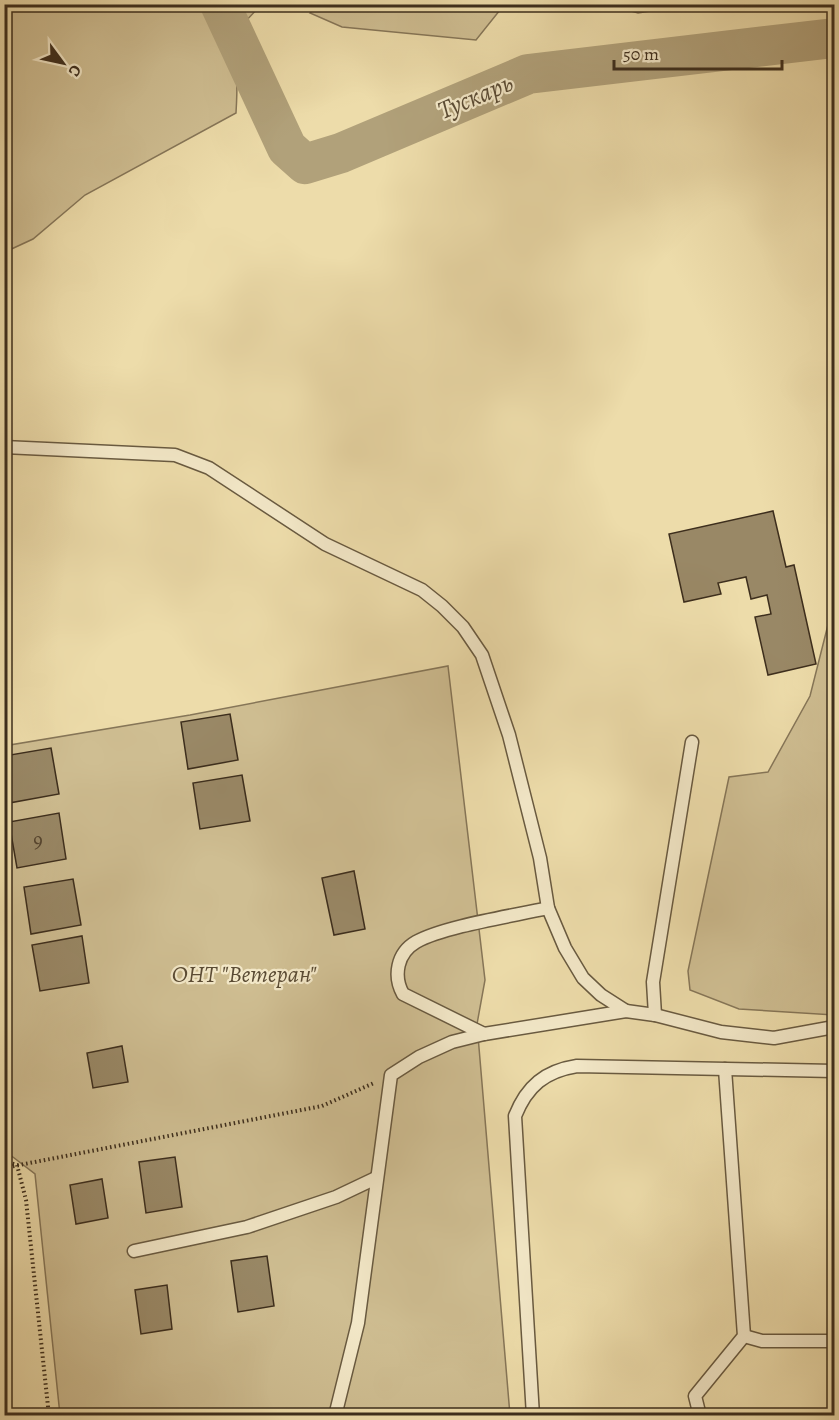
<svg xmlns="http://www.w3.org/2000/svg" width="839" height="1420" font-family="Alegreya,serif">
  <rect width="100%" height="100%" fill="#eddcaa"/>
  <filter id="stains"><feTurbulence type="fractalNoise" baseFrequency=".00333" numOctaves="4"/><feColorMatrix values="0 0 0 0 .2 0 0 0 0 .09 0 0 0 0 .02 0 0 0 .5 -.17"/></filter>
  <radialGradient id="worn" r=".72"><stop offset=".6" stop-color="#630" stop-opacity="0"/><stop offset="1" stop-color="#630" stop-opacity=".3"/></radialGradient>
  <g fill="#cfbe92" stroke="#867658" stroke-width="1.5">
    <polygon points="318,4 504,4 504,5 476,40 342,27 310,13"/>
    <path d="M4,5h202c30,42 33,57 30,108l-151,82 -52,44 -28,13z"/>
    <polygon points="232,5 261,5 243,24"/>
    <polygon points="611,5 688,5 638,13"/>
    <polygon points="834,601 834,1015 739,1009 690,990 688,971 729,777 768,772 810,696"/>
    <polygon points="448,666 485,980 477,1024 510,1415 60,1415 35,1174 5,1151 4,746 190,715"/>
  </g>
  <polygon fill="#b1a17a" stroke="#837355" stroke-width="1.5" points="206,5 232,5 243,24 229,37"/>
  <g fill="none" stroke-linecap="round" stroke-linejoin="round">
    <polyline stroke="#b1a17a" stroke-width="40" points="220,4 287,148 305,164 341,153 528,74 834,38"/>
  </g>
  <g fill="#986" stroke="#3d2e1d" stroke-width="1.5">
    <polygon points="773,511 786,567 794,565 816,664 768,675 755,617 771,614 767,595 751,599 746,577 718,583 721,594 684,602 669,534"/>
    <polygon points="230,714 238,760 188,769 181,722"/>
    <polygon points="51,748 59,794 9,803 4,756"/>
    <polygon points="242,775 250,821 200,829 193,783"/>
    <polygon points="59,813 66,859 17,868 9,822"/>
    <polygon points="354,871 365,929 334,935 322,878"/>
    <polygon points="73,879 81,925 31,934 24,887"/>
    <polygon points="82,936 89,983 40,991 32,945"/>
    <polygon points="122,1046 128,1082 93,1088 87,1053"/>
    <polygon points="175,1157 182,1207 146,1213 139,1162"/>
    <polygon points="102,1179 108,1218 76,1224 70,1185"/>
    <polygon points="267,1256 274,1306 238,1312 231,1261"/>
    <polygon points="167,1285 172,1329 141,1334 135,1290"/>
  </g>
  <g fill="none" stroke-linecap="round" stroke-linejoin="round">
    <defs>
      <g id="lane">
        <polyline points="4,447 175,455 209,468 325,544 422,590 442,606 463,627 482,655 509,735 540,858 548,908 565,948 583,978 601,995 626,1011"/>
        <polyline points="655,1015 653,982 692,742"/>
        <path d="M484,1034l-81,-40c-10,-18 -6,-41 13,-52 29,-16 97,-26 132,-34"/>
        <polyline points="134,1251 247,1227 336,1197 376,1178"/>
        <polyline points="744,1336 762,1341 834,1341"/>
        <polyline points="335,1416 358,1323 391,1075 419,1057 452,1042 484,1034 626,1011 655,1015 721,1032 774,1038 834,1027"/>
        <path d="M533,1416l-18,-300c12,-30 30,-45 62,-50l257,5"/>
        <polyline points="700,1416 695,1396 744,1336 725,1069"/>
      </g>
    </defs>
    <use href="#lane" stroke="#695a40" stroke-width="15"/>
    <g stroke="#3d2e1d" stroke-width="4" stroke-dasharray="1.5 3" stroke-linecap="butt">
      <polyline points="4,1161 17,1165 26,1200 49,1416"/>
      <polyline points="4,1168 322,1106 374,1083"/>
    </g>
    <use href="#lane" stroke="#f3e8c8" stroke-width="12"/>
  </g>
  <g text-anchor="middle" stroke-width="4.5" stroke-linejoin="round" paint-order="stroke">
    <g font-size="21" fill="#54442f">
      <text x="38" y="847">9</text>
    </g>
    <g font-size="24" font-style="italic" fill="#5a4b34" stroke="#f3e8c8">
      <text x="244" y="982">ОНТ "Ветеран"</text>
    </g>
    <g font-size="26" font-style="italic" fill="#5a4b34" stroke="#f3e8c8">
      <text transform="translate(475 96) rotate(-23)" y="9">Тускарь</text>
    </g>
  </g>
  <rect width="839" height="1420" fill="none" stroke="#eddcaa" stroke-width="24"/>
  <rect x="6" y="6" width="827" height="1408" fill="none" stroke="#3d2e1d" stroke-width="3"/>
  <rect x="12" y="12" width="815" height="1396" fill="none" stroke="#3d2e1d" stroke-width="1.5"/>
  <g transform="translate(63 63) rotate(123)" stroke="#f3e8c8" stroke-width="4.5" paint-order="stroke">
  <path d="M0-4.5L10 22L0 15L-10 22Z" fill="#3d2e1d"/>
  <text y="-9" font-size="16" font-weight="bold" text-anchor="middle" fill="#3d2e1d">С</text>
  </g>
  <path d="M614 60v9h168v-9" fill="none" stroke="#3d2e1d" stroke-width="3"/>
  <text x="623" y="60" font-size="18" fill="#3d2e1d" stroke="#f3e8c8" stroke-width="4.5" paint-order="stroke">50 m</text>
  <rect width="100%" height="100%" filter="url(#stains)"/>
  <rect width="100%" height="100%" fill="url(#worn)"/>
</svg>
